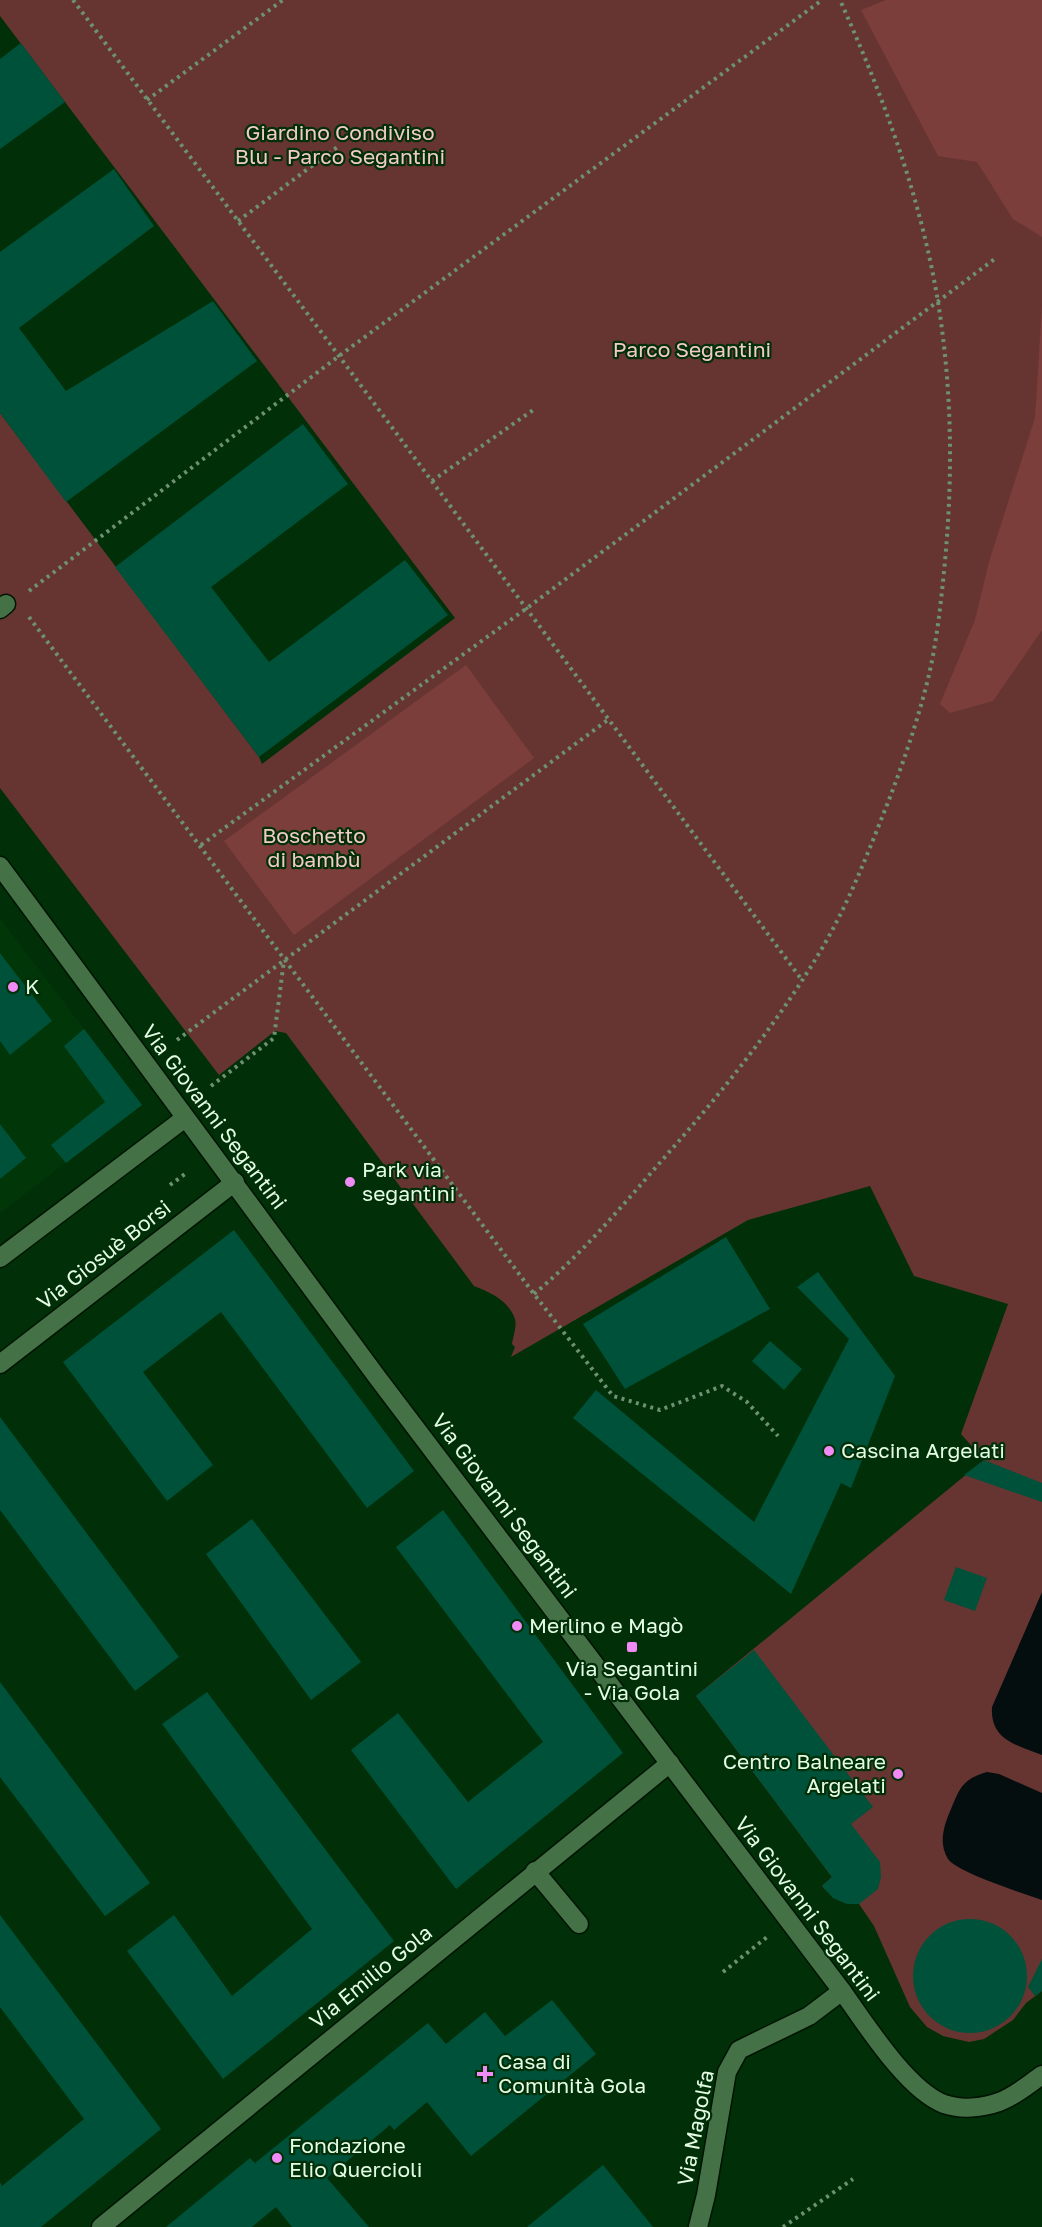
<svg xmlns="http://www.w3.org/2000/svg" width="1042" height="2227" font-family="'Golos Text',sans-serif">
  <rect width="100%" height="100%" fill="#012f08"/>
  <polygon fill="#003608" points="0,918 142,1105 0,1213"/>
  <path fill="#673531" d="M0,0h1042v1991l-16,12 -13,17 -29,19 -15,3 -26,-6 -16,-9 -17,-20 -36,-81 -15,-22c-17,0 -26,-5 -37,-18l10,-9 -136,-181 288,-236 -23,-26 47,-130 -94,-28 -44,-90 -122,34 -237,137 4,-10 -3,-3c1,-7 5,-18 3,-25 -6,-18 -25,-27 -41,-33l-188,-253 -11,-2 -56,44 -219,-287v-375l259,344 3,7 193,-146 -455,-602z"/>
  <g fill="#7c3e3a">
    <polygon points="886,0 1042,0 1042,237 1013,219 977,162 938,156 861,10"/>
    <polygon points="1042,306 1042,630 993,701 950,713 940,704 975,620 989,562 1035,418"/>
    <polygon points="466,665 534,758 294,935 224,841"/>
  </g>
  <g fill="#040e0f">
    <path d="M1042,1592v163c-25,-10 -52,-15 -50,-48z"/>
    <path d="M987,1772l12,2 43,19v107c-19,-7 -84,-27 -94,-41 -10,-16 -4,-34 3,-50 9,-22 12,-30 36,-37z"/>
  </g>
  <g fill="#005139">
    <polygon points="21,43 65,102 0,149 0,59"/>
    <polygon points="114,169 154,226 19,328 66,391 213,301 257,361 66,502 0,413 0,252"/>
    <polygon points="303,424 348,484 211,587 269,662 405,560 448,615 259,757 115,567"/>
    <polygon points="0,953 52,1021 10,1055 0,1041"/>
    <polygon points="84,1029 142,1105 66,1163 51,1145 105,1102 64,1046"/>
    <polygon points="0,1124 26,1158 0,1179"/>
    <polygon points="234,1230 414,1471 367,1508 221,1312 143,1372 213,1465 167,1501 63,1362"/>
    <polygon points="726,1237 770,1309 625,1389 583,1324"/>
    <polygon points="818,1272 895,1376 851,1488 841,1483 791,1594 573,1418 596,1390 754,1522 849,1339 797,1287"/>
    <polygon points="770,1341 802,1369 784,1390 752,1361"/>
    <polygon points="0,1417 179,1657 135,1691 0,1510"/>
    <polygon points="984,1460 1042,1483 1042,1502 964,1475"/>
    <polygon points="443,1510 623,1753 456,1889 351,1750 398,1713 468,1802 543,1742 396,1547"/>
    <polygon points="252,1519 361,1662 311,1700 206,1554"/>
    <polygon points="956,1567 987,1578 975,1611 944,1600"/>
    <polygon points="754,1650 873,1807 851,1824 880,1862 881,1877 878,1889 859,1904 847,1904 833,1898 822,1886 832,1877 696,1696"/>
    <polygon points="0,1682 150,1883 105,1916 0,1777"/>
    <polygon points="207,1692 394,1941 223,2079 127,1951 174,1915 232,1996 312,1929 162,1724"/>
    <polygon points="0,1915 161,2129 41,2227 0,2227 0,2182 2,2186 84,2119 0,2007"/>
    <circle cx="970" cy="1976" r="57"/>
    <polygon points="1042,1959 1042,1991 1035,1996 1028,1987"/>
    <polygon points="552,2000 596,2054 471,2156 427,2102 394,2130 390,2125 327,2178 369,2227 292,2227 276,2207 252,2227 166,2227 250,2158 255,2163 428,2023 446,2044 485,2012 505,2036"/>
    <polygon points="603,2165 653,2227 527,2227"/>
  </g>
  <g fill="none" stroke-linecap="round" stroke-linejoin="round">
    <defs>
      <g id="service">
        <polyline points="0,609 6,604"/>
        <polyline points="535,1871 579,1924"/>
      </g>
      <g id="minor">
        <path d="M0,866l377,511 465,614c23,32 65,99 102,113 17,6 38,4 55,-2 15,-5 30,-18 43,-27"/>
        <polyline points="0,1258 185,1118"/>
        <polyline points="0,1364 235,1182"/>
        <polyline points="101,2227 670,1763"/>
        <polyline points="698,2227 706,2195 727,2072 739,2050 809,2016 842,1991"/>
      </g>
    </defs>
    <use href="#service" stroke="#011402" stroke-width="21"/>
    <use href="#minor" stroke="#011402" stroke-width="21"/>
    <g stroke="#6d9171" stroke-width="4" stroke-dasharray="3 4.5" stroke-linecap="butt">
      <polyline points="73,0 339,356 802,980"/>
      <polyline points="147,100 283,0"/>
      <polyline points="238,221 340,145"/>
      <polyline points="432,481 533,410"/>
      <polyline points="29,591 339,356 822,0"/>
      <polyline points="29,617 534,1294 613,1396 660,1410 722,1386 747,1402 778,1436"/>
      <polyline points="201,845 527,608 996,258"/>
      <polyline points="177,1040 609,719"/>
      <polyline points="211,1086 274,1038 284,960"/>
      <polyline points="170,1185 185,1174"/>
      <path d="M534,1294c54,-45 98,-100 144,-152 53,-61 105,-127 146,-197 23,-40 40,-82 57,-125 18,-45 34,-90 46,-137 10,-40 14,-81 18,-122 8,-87 7,-172 -7,-259 -17,-104 -55,-206 -98,-302"/>
      <polyline points="723,1972 767,1937"/>
      <polyline points="783,2227 853,2179"/>
    </g>
    <use href="#service" stroke="#457147" stroke-width="18"/>
    <use href="#minor" stroke="#457147" stroke-width="18"/>
  </g>
  <g fill="#f08bf6" stroke="#012f08" stroke-width="2">
    <circle cx="13" cy="987" r="6"/>
    <circle cx="350" cy="1182" r="6"/>
    <circle cx="829" cy="1451" r="6"/>
    <circle cx="517" cy="1626" r="6"/>
    <rect x="626" y="1641" width="12" height="12" rx="3"/>
    <circle cx="898" cy="1774" r="6"/>
    <path d="M482 2065h6v6h6v6h-6v6h-6v-6h-6v-6h6z"/>
    <circle cx="277" cy="2158" r="6"/>
  </g>
  <g text-anchor="middle" stroke-width="4.5" stroke-linejoin="round" paint-order="stroke">
    <g font-size="21" fill="#f3cbc6" stroke="#012f08">
      <text x="340" y="140">Giardino Condiviso<tspan x="340" dy="24">Blu - Parco Segantini</tspan></text>
      <text x="692" y="357">Parco Segantini</text>
      <text x="314" y="843">Boschetto<tspan x="314" dy="24">di bambù</tspan></text>
    </g>
    <g font-size="21" fill="#e4fce4" stroke="#012f08" text-anchor="start">
      <text x="25" y="994">K</text>
      <text x="362" y="1177">Park via<tspan x="362" dy="24">segantini</tspan></text>
      <text x="841" y="1458">Cascina Argelati</text>
      <text x="529" y="1633">Merlino e Magò</text>
      <text x="632" y="1676" text-anchor="middle">Via Segantini<tspan x="632" dy="24">- Via Gola</tspan></text>
      <text x="886" y="1769" text-anchor="end">Centro Balneare<tspan x="886" dy="24">Argelati</tspan></text>
      <text x="498" y="2069">Casa di<tspan x="498" dy="24">Comunità Gola</tspan></text>
      <text x="289" y="2153">Fondazione<tspan x="289" dy="24">Elio Quercioli</tspan></text>
    </g>
    <g font-size="21" fill="#e4fce4" stroke="#012f08">
      <text transform="translate(214 1117) rotate(53)" y="7">Via Giovanni Segantini</text>
      <text transform="translate(104 1255) rotate(-38)" y="7">Via Giosuè Borsi</text>
      <text transform="translate(504 1506) rotate(53)" y="7">Via Giovanni Segantini</text>
      <text transform="translate(807 1909) rotate(53)" y="7">Via Giovanni Segantini</text>
      <text transform="translate(371 1977) rotate(-39)" y="7">Via Emilio Gola</text>
      <text transform="translate(696 2128) rotate(-79)" y="7">Via Magolfa</text>
    </g>
  </g>
</svg>
